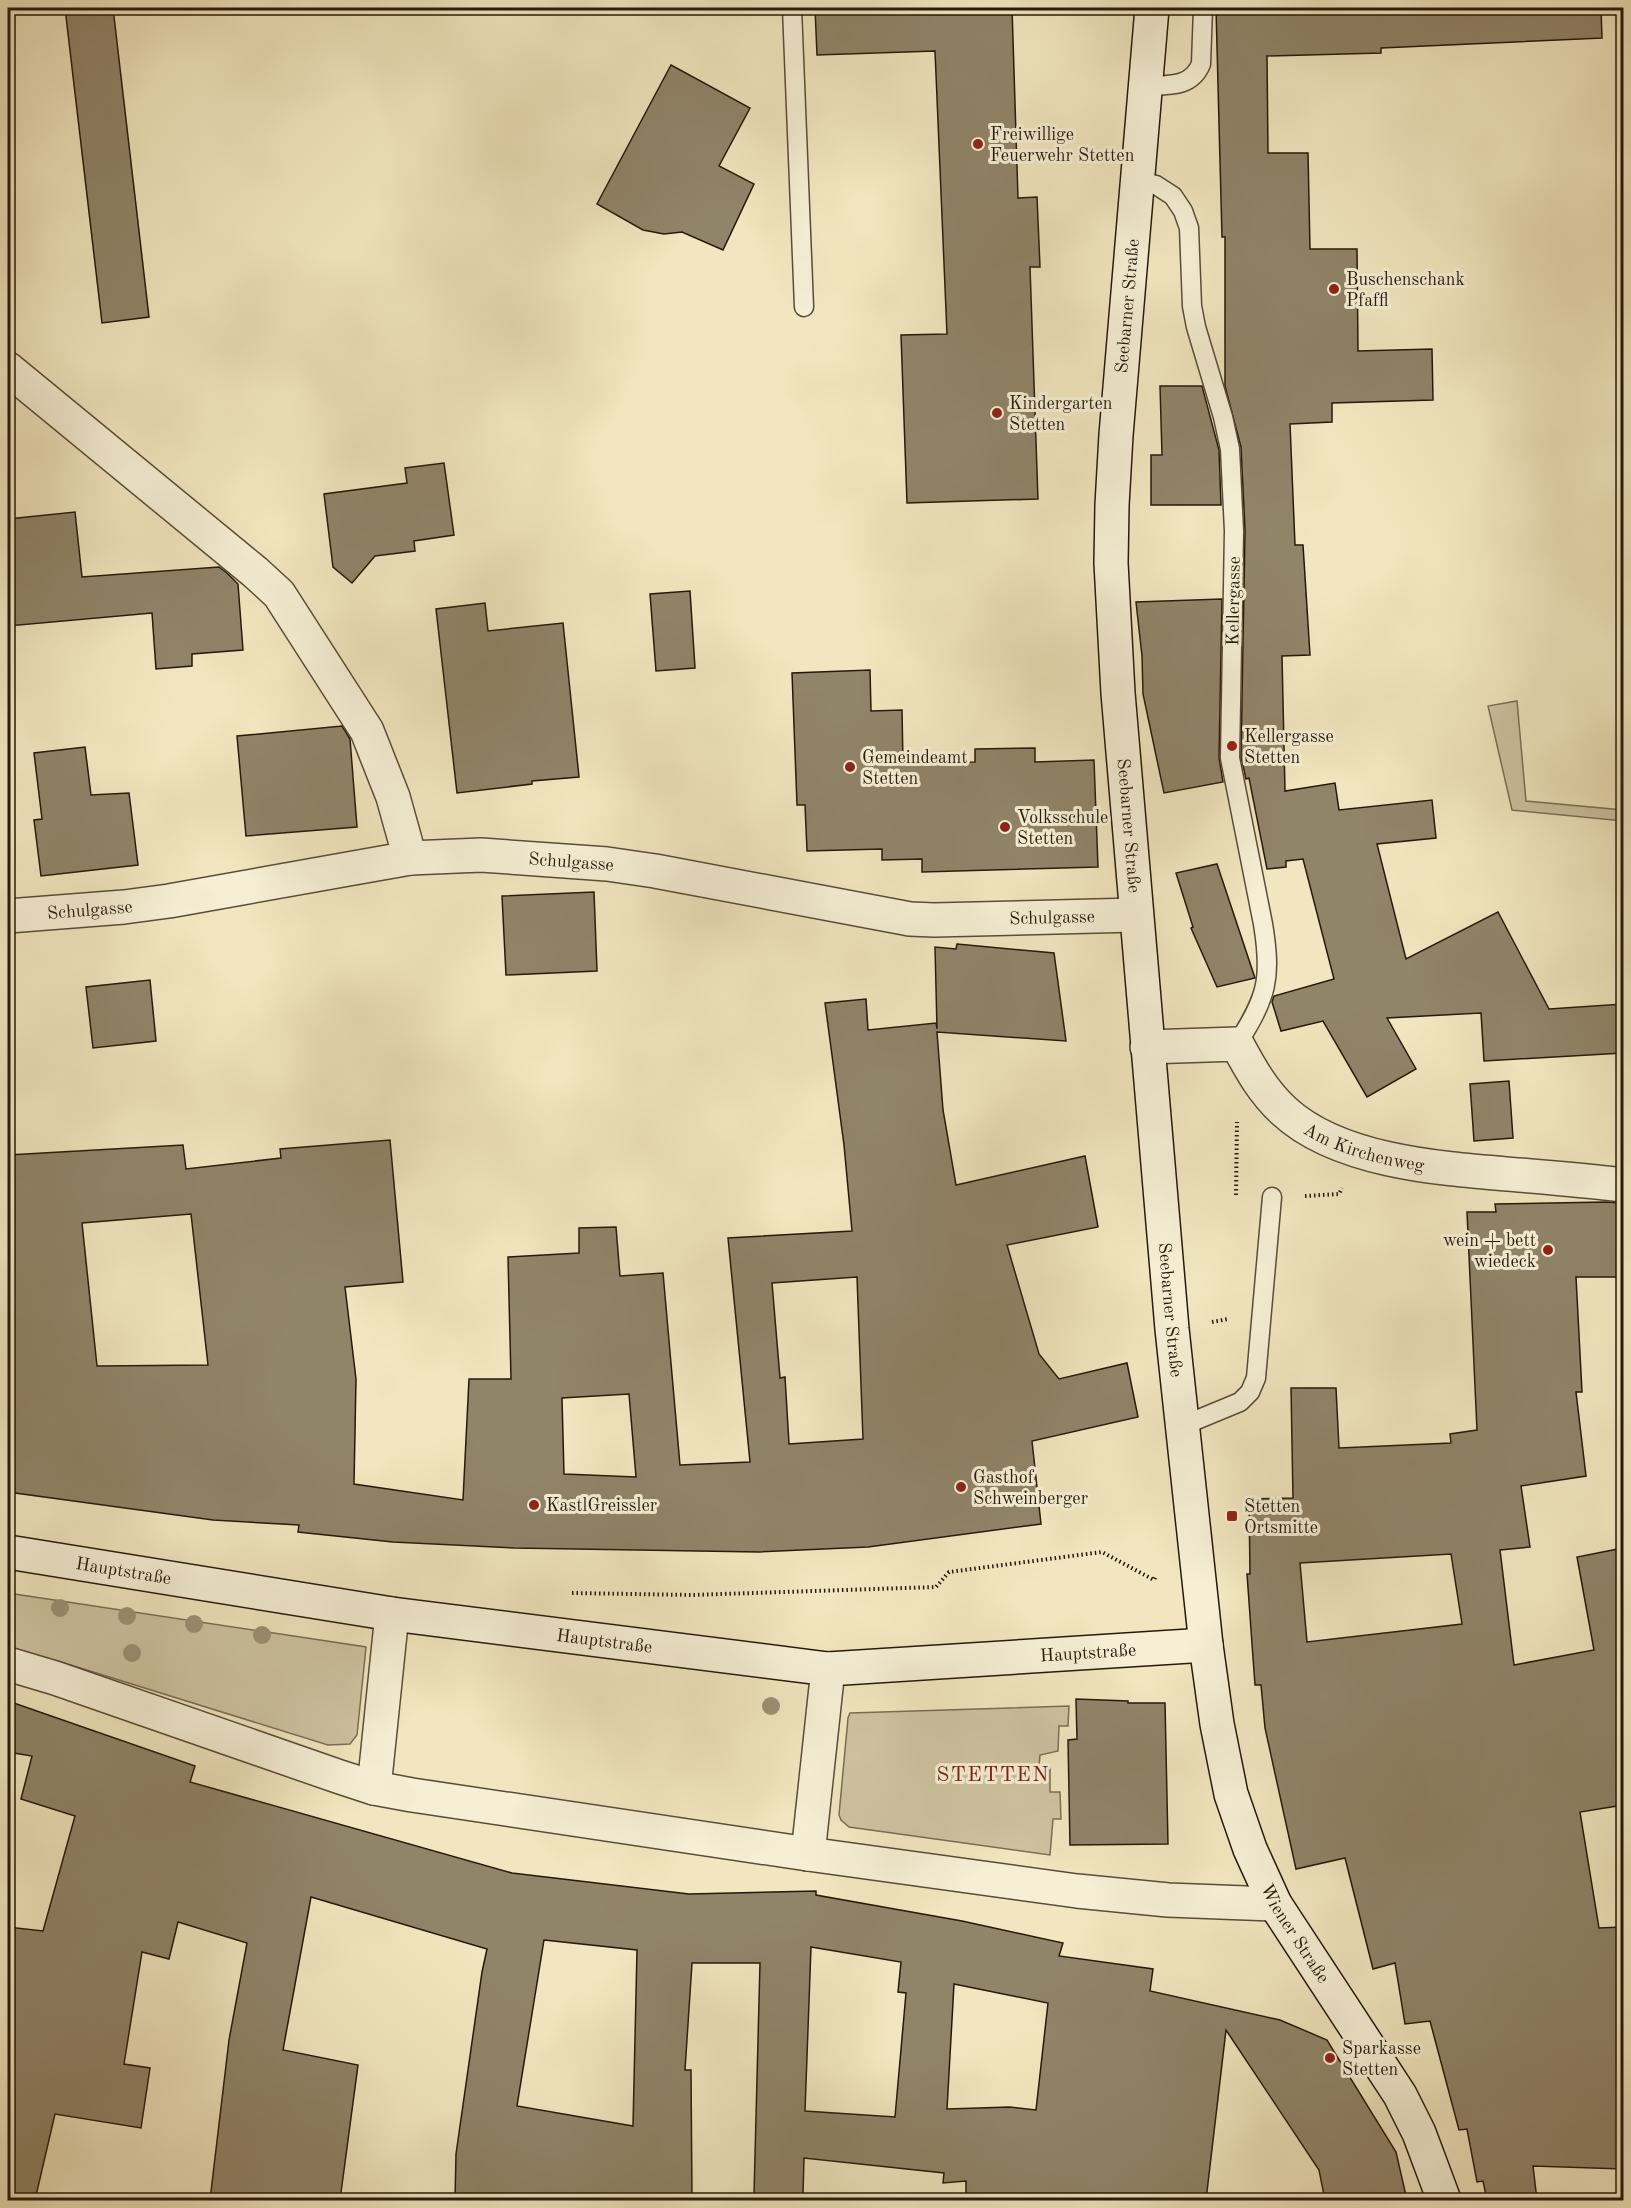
<svg xmlns="http://www.w3.org/2000/svg" width="1631" height="2208" font-family="'Old Standard TT',serif">
  <rect width="100%" height="100%" fill="#f1e6bf"/>
  <filter id="stains"><feTurbulence type="fractalNoise" baseFrequency=".00333" numOctaves="4"/><feColorMatrix values="0 0 0 0 .2 0 0 0 0 .09 0 0 0 0 .02 0 0 0 .5 -.17"/></filter>
  <radialGradient id="worn" r=".72"><stop offset=".6" stop-color="#630" stop-opacity="0"/><stop offset="1" stop-color="#630" stop-opacity=".3"/></radialGradient>
  <g fill="#cec3a1" stroke="#7a6e56" stroke-width="1.5">
    <polygon points="1517,701 1526,801 1623,810 1623,821 1512,810 1488,706"/>
    <polygon points="8,1593 366,1647 357,1735 350,1744 328,1745 61,1662 8,1649"/>
    <polygon points="1069,1706 1068,1726 1059,1726 1058,1751 1040,1755 1039,1766 1050,1767 1050,1792 1060,1792 1061,1819 1053,1819 1050,1855 849,1827 841,1820 839,1815 848,1718 850,1713"/>
  </g>
  <g fill="#908469" stroke="#26190c" stroke-width="1.5" fill-rule="evenodd">
    <polygon points="65,8 113,8 149,317 102,323"/>
    <polygon points="815,8 1012,8 1018,198 1037,197 1040,267 1030,267 1038,499 907,503 901,335 947,334 935,51 817,55"/>
    <polygon points="1216,8 1601,8 1602,38 1381,48 1381,53 1267,56 1268,153 1308,153 1310,249 1357,249 1358,351 1432,349 1433,400 1332,403 1332,422 1290,424 1295,545 1303,545 1310,655 1282,656 1285,791 1335,783 1339,810 1432,800 1436,838 1377,844 1406,959 1498,912 1549,1009 1623,1004 1623,1053 1484,1061 1481,1013 1387,1018 1416,1069 1367,1097 1323,1021 1281,1031 1272,1002 1274,996 1334,979 1303,859 1286,861 1286,867 1267,869 1249,778 1246,779 1241,757 1245,530 1241,447 1225,386 1225,237 1222,237"/>
    <polygon points="671,65 750,108 719,166 754,184 723,250 682,232 664,234 643,230 597,204"/>
    <polygon points="1160,386 1202,386 1219,450 1221,505 1151,505 1151,455 1162,455"/>
    <polygon points="444,463 454,535 414,541 415,551 375,556 352,583 333,567 324,494 407,483 405,468"/>
    <polygon points="75,512 82,577 219,567 227,573 238,584 243,650 192,654 192,666 156,669 152,613 8,626 8,519"/>
    <polygon points="690,591 695,668 656,671 650,594"/>
    <polygon points="1222,599 1219,758 1223,782 1164,793 1143,694 1142,656 1136,602"/>
    <polygon points="485,603 488,631 563,623 579,777 532,781 532,784 457,793 436,609"/>
    <polygon points="870,670 871,711 902,710 903,763 975,762 975,749 1035,748 1035,762 1094,760 1098,867 922,872 922,859 882,860 882,849 807,851 805,805 797,805 792,673"/>
    <polygon points="342,726 350,739 357,827 246,836 237,736"/>
    <polygon points="85,747 91,795 129,793 138,865 41,876 34,820 42,819 34,753"/>
    <polygon points="1217,864 1255,978 1217,987 1191,928 1193,927 1176,873"/>
    <polygon points="594,892 597,971 506,975 502,896"/>
    <path d="M957,944l97,9 12,88 -129,-9 6,78 13,75 129,-29 13,71 -91,18 32,109 20,25 68,-16 11,54 -106,24 9,83 -173,23 -109,5 -245,-4 -121,-6 -95,-10 1,-7 -86,-5 -205,-28v-337l175,-10 3,24 95,-11 -1,-9 110,-9 13,142 -58,5 11,92 -2,105 109,16 6,-121h42l-3,-122 71,-4v-25l37,-1 4,49 43,-3 17,192 70,-3 -22,-224 124,-7 -8,-86 -19,-142 41,-4 2,31 68,-7 1,6 -2,-82 21,2zM191,1214l17,151 -111,1 -15,-143zM857,1277l6,162 -74,5 -4,-67 -5,1 -8,-95zM629,1394l7,83 -72,-3 -2,-76z"/>
    <polygon points="150,980 156,1041 93,1048 86,987"/>
    <polygon points="1509,1081 1513,1138 1474,1141 1470,1084"/>
    <path d="M1606,1202l17,1v74h-47l6,115h-6l10,84 -65,10 9,61 -30,3 14,115 80,-15 -17,-93 46,-9v257l-43,7 19,116 24,-1v242l-90,-3 4,34h-50l-4,-19 -6,1 -10,-53 -8,1 -29,-109 -25,3 -10,-61 -22,6 -28,-111 -49,11 -31,-141 -4,-43h-6l-8,-111h3l-1,-75 44,-1 -2,-110h45l3,60 112,-5 -1,-9 27,-4 -10,-218h29l-1,-8zM1451,1554l11,70 -155,18 -7,-79z"/>
    <polygon points="1076,1699 1128,1701 1128,1703 1165,1703 1168,1844 1070,1845 1068,1740 1077,1739"/>
    <path d="M8,1701l187,65 -5,16 322,91 177,21 127,-3v4l146,26 101,22 -4,13 94,13 -3,22 130,29 47,20 69,112 11,48h-82l-6,-30 -93,-140 -20,170h-240v-19l-23,2 1,-10 -140,-15 -1,36h-49l6,-231h-68l-7,107h6l1,130h-237l1,-46 26,-182 5,-23 -176,-52 -28,153 75,15 -18,135h-130l19,-160 18,-97 -69,-21 -9,37 -27,-7 -18,112 26,4 -9,60 -86,-14 -20,86h-27v-273l35,4 32,-115 -54,-17 11,-43 -24,-4zM544,1940l93,10 -4,176 -116,-20zM811,1947l90,15 -3,30 8,1 -11,124 -90,-6zM954,1984l94,19 -12,107 -26,-3 -63,2z"/>
  </g>
  <g fill="none" stroke-linecap="round" stroke-linejoin="round">
    <defs>
      <g id="lane">
        <polyline points="792,8 804,307"/>
        <path d="M1146,86c22,-1 45,2 55,-22l2,-56"/>
        <path d="M1138,181l18,4 17,11 10,15 6,17 3,78 4,21 27,90 7,32 4,82 -4,227 33,166c9,55 4,73 -26,120"/>
        <polyline points="1182,1426 1240,1402 1250,1392 1256,1378 1272,1197"/>
      </g>
      <g id="street">
        <polyline points="8,369 255,572 279,594 367,731 393,797 410,858"/>
        <path id="s1" d="M8,916l116,-9 45,-6 241,-43 71,-3 126,9 48,7 255,48 24,1 202,-5"/>
        <path id="s2" d="M1147,1047l90,-3c13,24 26,48 47,67 56,52 162,58 235,64 35,3 70,6 105,10"/>
        <polyline points="8,1664 55,1678 340,1777 374,1788 412,1795 808,1854 1077,1891 1168,1900 1275,1904"/>
        <polyline points="374,1788 392,1614"/>
        <polyline points="808,1854 828,1669"/>
      </g>
      <g id="secondary">
        <path id="s3" d="M1152,8l-36,427 -4,70 -1,58 7,130 54,636 34,316 11,79 14,70 19,55 25,55 125,191 19,38 25,67"/>
        <path id="s4" d="M8,1552l384,62 436,55 378,-24"/>
      </g>
    </defs>
    <use href="#lane" stroke="#594c39" stroke-width="21"/>
    <use href="#street" stroke="#594c39" stroke-width="36"/>
    <use href="#secondary" stroke="#26190c" stroke-width="36"/>
    <g stroke="#26190c" stroke-width="4" stroke-dasharray="1.5 3" stroke-linecap="butt">
      <polyline points="1236,1195 1237,1122"/>
      <polyline points="1305,1196 1339,1194 1342,1188"/>
      <polyline points="1212,1322 1228,1319"/>
      <polyline points="572,1593 692,1595 936,1587 949,1572 1102,1552 1154,1580 1156,1576"/>
    </g>
    <use href="#lane" stroke="#f6efd5" stroke-width="18"/>
    <use href="#street" stroke="#f6efd5" stroke-width="33"/>
    <use href="#secondary" stroke="#f6efd5" stroke-width="33"/>
  </g>
  <g fill="#9d9175">
    <circle cx="60" cy="1608" r="9"/>
    <circle cx="127" cy="1616" r="9"/>
    <circle cx="194" cy="1624" r="9"/>
    <circle cx="262" cy="1635" r="9"/>
    <circle cx="132" cy="1653" r="9"/>
    <circle cx="771" cy="1706" r="9"/>
  </g>
  <g fill="#8f2418" stroke="#f6efd5" stroke-width="2">
    <circle cx="978" cy="144" r="6"/>
    <circle cx="1334" cy="289" r="6"/>
    <circle cx="997" cy="413" r="6"/>
    <circle cx="1232" cy="746" r="6"/>
    <circle cx="850" cy="767" r="6"/>
    <circle cx="1005" cy="827" r="6"/>
    <circle cx="1548" cy="1250" r="6"/>
    <circle cx="961" cy="1487" r="6"/>
    <circle cx="534" cy="1505" r="6"/>
    <rect x="1226" y="1510" width="12" height="12" rx="3"/>
    <circle cx="1330" cy="2058" r="6"/>
  </g>
  <g text-anchor="middle" stroke-width="6" stroke-linejoin="round" paint-order="stroke">
    <g font-size="18" fill="#26190c" stroke="#f6efd5" text-anchor="start">
      <text x="990" y="140">Freiwillige<tspan x="990" dy="21">Feuerwehr Stetten</tspan></text>
      <text x="1346" y="285">Buschenschank<tspan x="1346" dy="21">Pfaffl</tspan></text>
      <text x="1009" y="409">Kindergarten<tspan x="1009" dy="21">Stetten</tspan></text>
      <text x="1244" y="742">Kellergasse<tspan x="1244" dy="21">Stetten</tspan></text>
      <text x="862" y="763">Gemeindeamt<tspan x="862" dy="21">Stetten</tspan></text>
      <text x="1017" y="823">Volksschule<tspan x="1017" dy="21">Stetten</tspan></text>
      <text x="1536" y="1246" text-anchor="end">wein + bett<tspan x="1536" dy="21">wiedeck</tspan></text>
      <text x="973" y="1483">Gasthof<tspan x="973" dy="21">Schweinberger</tspan></text>
      <text x="546" y="1511">KastlGreissler</text>
      <text x="1244" y="1512">Stetten<tspan x="1244" dy="21">Ortsmitte</tspan></text>
      <text x="1342" y="2054">Sparkasse<tspan x="1342" dy="21">Stetten</tspan></text>
    </g>
    <g font-size="18" fill="#26190c" stroke="#f6efd5">
      <text transform="translate(1127 306) rotate(-85)" y="6">Seebarner Straße</text>
      <text transform="translate(1233 601) rotate(-89)" y="6">Kellergasse</text>
      <text dy="6" stroke="none"><textPath href="#s3" startOffset="820">Seebarner Straße</textPath></text>
      <text dy="6" stroke="none"><textPath href="#s1" startOffset="568">Schulgasse</textPath></text>
      <text dy="6" stroke="none"><textPath href="#s1" startOffset="82">Schulgasse</textPath></text>
      <text dy="6" stroke="none"><textPath href="#s1" startOffset="1054">Schulgasse</textPath></text>
      <text dy="6" stroke="none"><textPath href="#s2" startOffset="262">Am Kirchenweg</textPath></text>
      <text dy="6" stroke="none"><textPath href="#s3" startOffset="1306">Seebarner Straße</textPath></text>
      <text dy="6" stroke="none"><textPath href="#s4" startOffset="117">Hauptstraße</textPath></text>
      <text dy="6" stroke="none"><textPath href="#s4" startOffset="603">Hauptstraße</textPath></text>
      <text dy="6" stroke="none"><textPath href="#s4" startOffset="1089">Hauptstraße</textPath></text>
      <text dy="6" stroke="none"><textPath href="#s3" startOffset="1948">Wiener Straße</textPath></text>
    </g>
    <g font-size="21" letter-spacing="1.5" fill="#7a1f14" stroke="#f6efd5">
      <text x="993" y="1781">STETTEN</text>
    </g>
  </g>
  <rect width="1631" height="2208" fill="none" stroke="#f1e6bf" stroke-width="30"/>
  <rect x="9" y="9" width="1613" height="2190" fill="none" stroke="#26190c" stroke-width="3"/>
  <rect x="15" y="15" width="1601" height="2178" fill="none" stroke="#26190c" stroke-width="1.5"/>
  <rect width="100%" height="100%" filter="url(#stains)"/>
  <rect width="100%" height="100%" fill="url(#worn)"/>
</svg>
